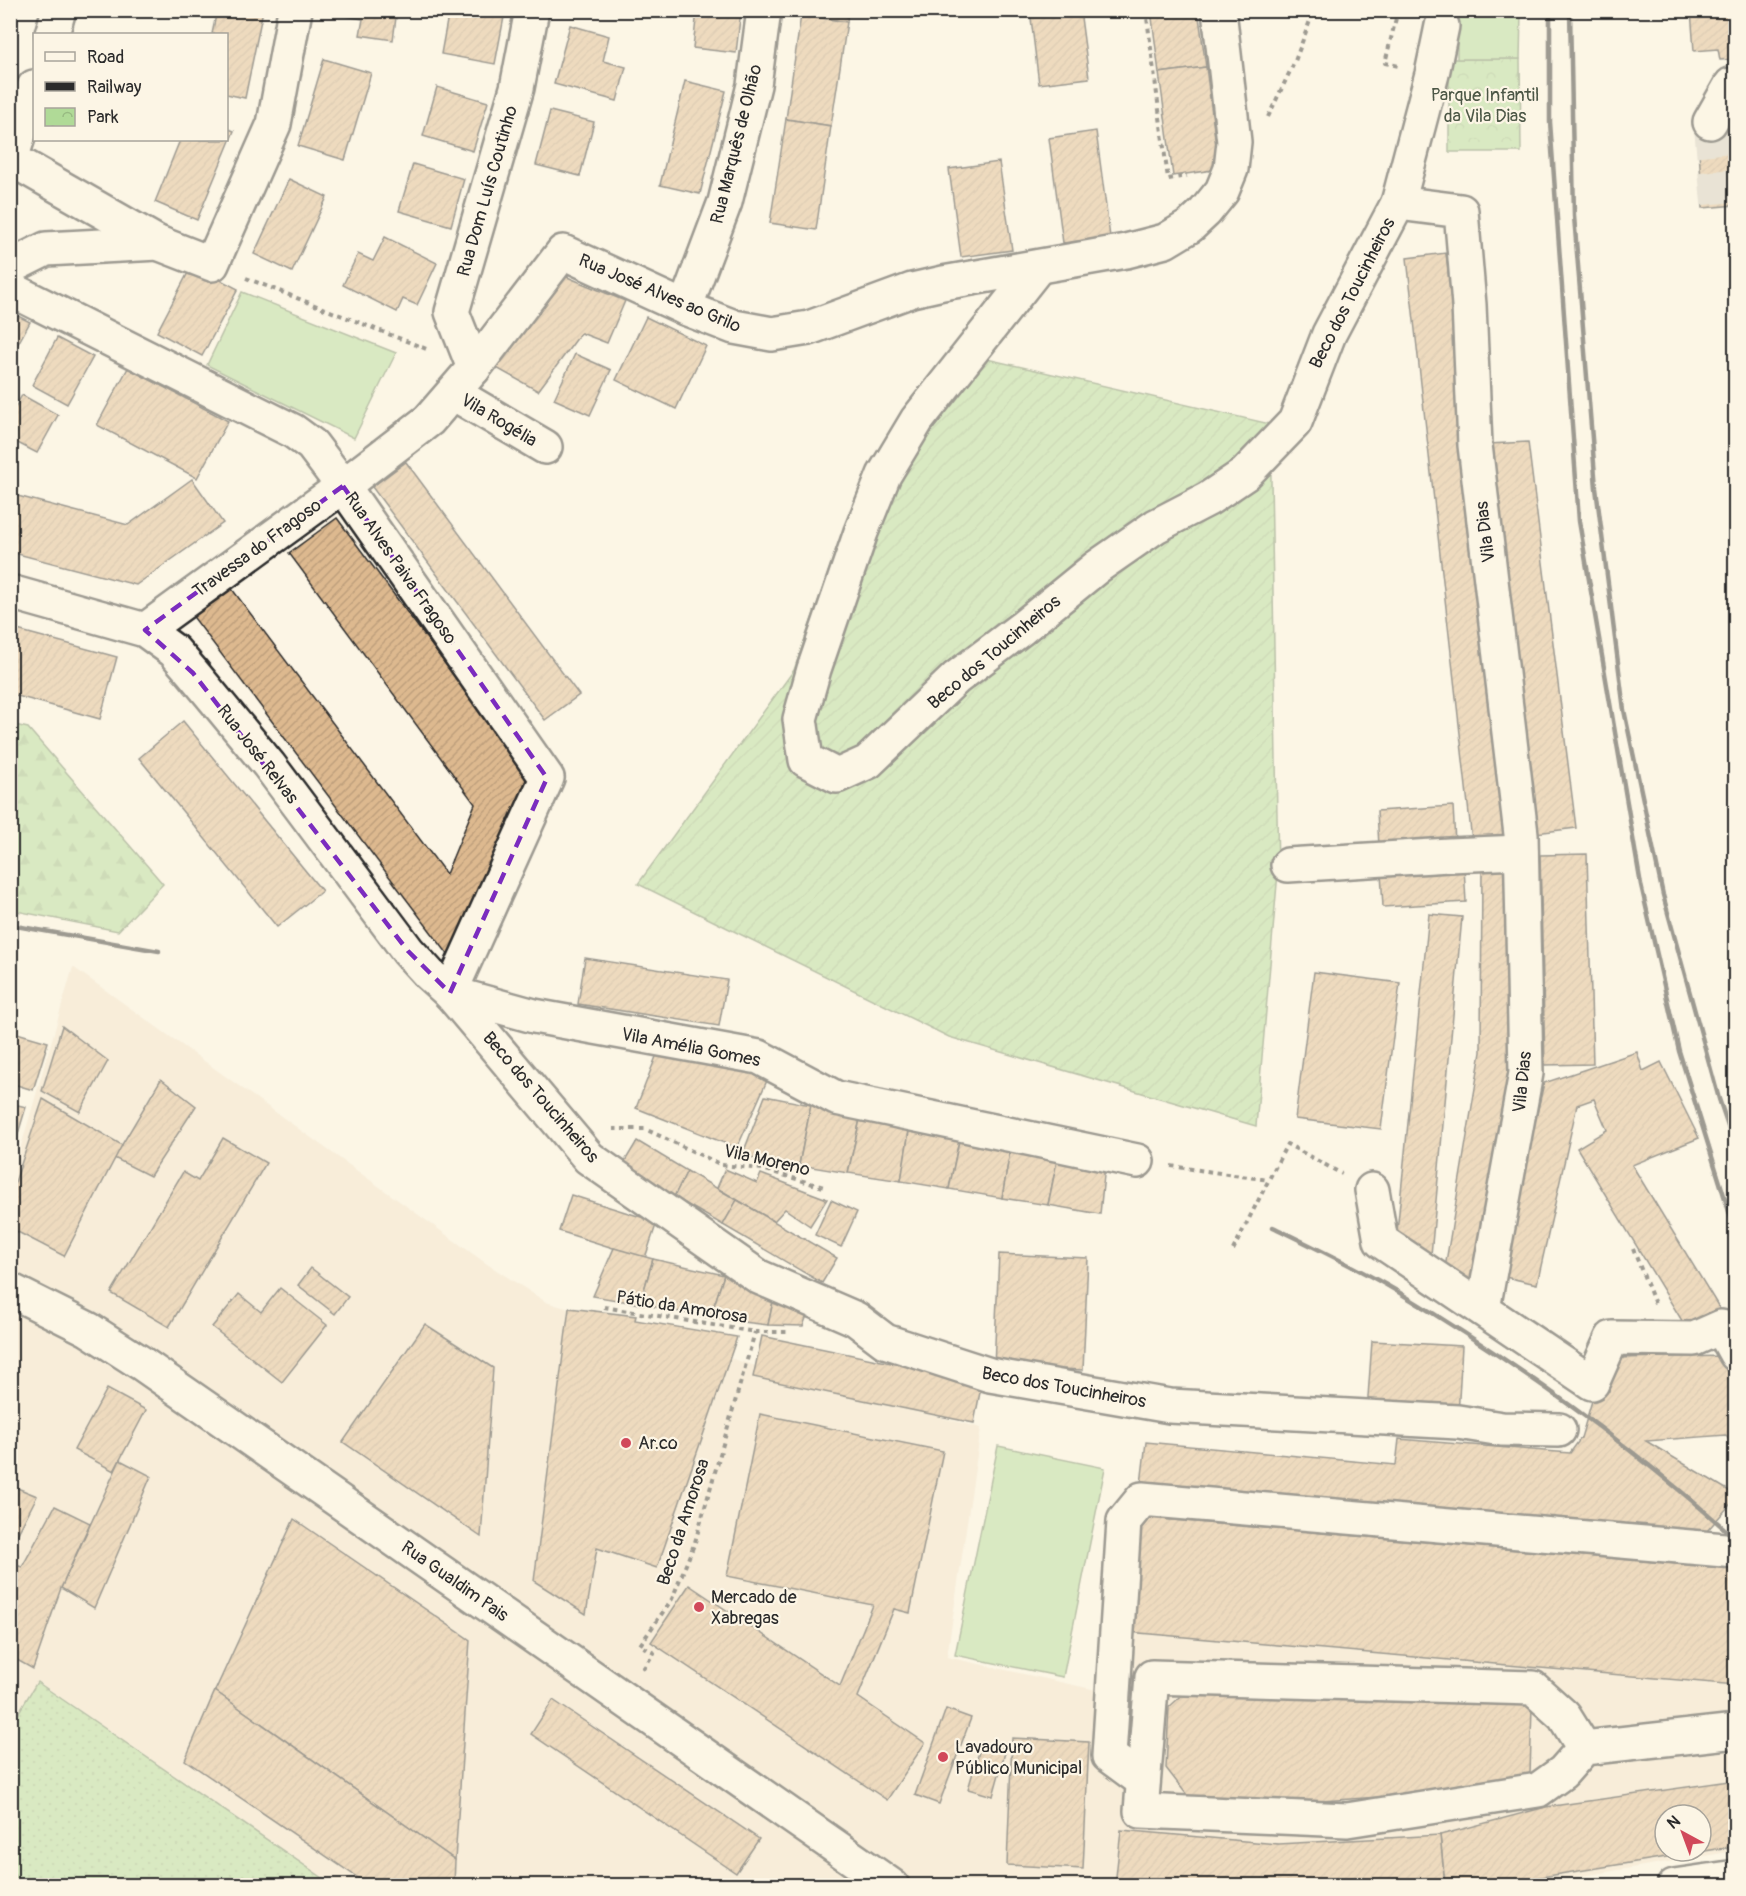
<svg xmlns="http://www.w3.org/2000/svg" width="1746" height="1896" font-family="Pangolin,sans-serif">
  <defs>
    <pattern id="grass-dots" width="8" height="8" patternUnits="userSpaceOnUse" patternTransform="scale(1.5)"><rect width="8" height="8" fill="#b0da97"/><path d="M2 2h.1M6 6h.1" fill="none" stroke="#98bb82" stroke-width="1.8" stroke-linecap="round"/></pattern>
    <pattern id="forest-firs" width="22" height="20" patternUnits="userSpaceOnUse" patternTransform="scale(1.5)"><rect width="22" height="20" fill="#b0da97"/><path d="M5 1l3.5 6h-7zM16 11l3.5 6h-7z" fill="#98bb82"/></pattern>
    <pattern id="park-crowns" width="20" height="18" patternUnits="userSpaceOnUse" patternTransform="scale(1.5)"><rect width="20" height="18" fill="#b0da97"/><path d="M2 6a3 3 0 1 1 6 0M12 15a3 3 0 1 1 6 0" fill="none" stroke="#98bb82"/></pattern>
    <pattern id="garden-furrows" width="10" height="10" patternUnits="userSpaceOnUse" patternTransform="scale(1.5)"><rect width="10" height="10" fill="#b0da97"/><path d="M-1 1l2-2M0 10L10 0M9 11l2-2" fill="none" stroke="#98bb82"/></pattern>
    <pattern id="building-hatch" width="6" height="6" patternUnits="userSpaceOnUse" patternTransform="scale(1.5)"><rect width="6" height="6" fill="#ddb98f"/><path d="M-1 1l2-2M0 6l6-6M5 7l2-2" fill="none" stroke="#be9f7c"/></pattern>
  </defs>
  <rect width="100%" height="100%" fill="#fcf5e5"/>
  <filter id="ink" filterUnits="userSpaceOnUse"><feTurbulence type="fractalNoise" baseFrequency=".0167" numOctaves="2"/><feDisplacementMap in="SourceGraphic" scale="12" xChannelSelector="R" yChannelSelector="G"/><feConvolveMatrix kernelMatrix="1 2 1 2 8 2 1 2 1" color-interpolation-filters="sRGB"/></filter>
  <g filter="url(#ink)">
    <path fill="#f3e3cb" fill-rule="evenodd" d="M73,967l414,297 59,38 265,81 170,45 -34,229 172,38 21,-187 571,49 24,18v276l-208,34h-1194l-295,-203 -27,43v-544zM1665,1815h36v36h-36z"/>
    <polygon fill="url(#grass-dots)" stroke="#6e8261" stroke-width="1.5" points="37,1682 333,1885 11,1885 11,1725"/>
    <polygon fill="url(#forest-firs)" stroke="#6e8261" stroke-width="1.5" points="10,724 28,728 163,884 118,931 11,910"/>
    <polygon fill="url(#park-crowns)" stroke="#6e8261" stroke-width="1.5" points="1449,59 1520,59 1521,152 1449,152"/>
    <polygon fill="url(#garden-furrows)" stroke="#6e8261" stroke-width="1.5" points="952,351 1270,424 1278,872 1256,1126 949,1037 638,884 794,670 842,533 865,477 897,421"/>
    <g fill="#b0da97" stroke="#6e8261" stroke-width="1.5">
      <polygon points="1457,11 1521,11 1520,59 1457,59"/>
      <polygon points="242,292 396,353 354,438 207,365"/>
      <polygon points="998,1446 1105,1468 1063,1677 955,1655"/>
    </g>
    <g fill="url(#building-hatch)" stroke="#2b2b2b" stroke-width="1.5" fill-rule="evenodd">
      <polygon points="217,10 263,10 245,98 226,94 226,34 212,34"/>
      <polygon points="328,10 397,10 393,40 360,35 363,19 328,13"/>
      <polygon points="449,10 467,10 504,17 495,64 441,54"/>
      <polygon points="697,10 741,10 736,53 693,48"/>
      <polygon points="802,10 848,10 847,22 801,15"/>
      <polygon points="1030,10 1080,10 1089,78 1039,84"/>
      <polygon points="1151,10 1198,10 1206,67 1159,73"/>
      <polygon points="1691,10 1736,10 1736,59 1720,60 1718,49 1694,51"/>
      <polygon points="801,15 847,22 831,126 786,119"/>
      <polygon points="570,25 609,36 603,61 626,67 617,101 554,84"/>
      <polygon points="324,59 371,73 345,160 298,146"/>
      <polygon points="1206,67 1219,169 1173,176 1159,73"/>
      <polygon points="685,81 726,91 700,194 660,185"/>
      <polygon points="437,87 488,102 473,151 423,136"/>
      <polygon points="550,111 594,122 580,176 536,165"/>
      <polygon points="786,119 831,126 816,230 770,223"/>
      <polygon points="1736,120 1736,205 1703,208 1697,124"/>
      <polygon points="226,128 234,131 197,220 155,202 180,140 226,140"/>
      <polygon points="1096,131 1110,237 1063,243 1049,138"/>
      <polygon points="999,162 1012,250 961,257 949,169"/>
      <polygon points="413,164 464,179 451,226 399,211"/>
      <polygon points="289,179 327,197 292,272 254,254"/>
      <polygon points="385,237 437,263 417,305 403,299 397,312 343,285 358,254 373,261"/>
      <polygon points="1446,253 1511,836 1472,841 1407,258"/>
      <polygon points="192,265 238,289 202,356 157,332"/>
      <polygon points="560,274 625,301 607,343 581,333 538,391 493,366"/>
      <polygon points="10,312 30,322 10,358"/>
      <polygon points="646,317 706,346 676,409 616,380"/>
      <polygon points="57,338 93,357 67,404 32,385"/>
      <polygon points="575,354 611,370 590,415 554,399"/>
      <polygon points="128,368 228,421 197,478 97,425"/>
      <polygon points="22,395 58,415 37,453 10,439 10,417"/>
      <polygon points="1528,442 1576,828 1536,833 1488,444"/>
      <polygon points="406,462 579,695 545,720 372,487"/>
      <polygon points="192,479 223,523 136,585 10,552 10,494 128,525"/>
      <polygon points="337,518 528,775 453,961 191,614 229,585 446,874 475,804 289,553"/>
      <polygon points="10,628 117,657 100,719 10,694"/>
      <polygon points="183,721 322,891 277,927 139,758"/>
      <polygon points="1453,806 1455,842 1379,846 1377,811"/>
      <polygon points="1587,854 1593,1064 1545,1065 1540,855"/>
      <polygon points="1515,861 1518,1055 1474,1297 1444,1274 1481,1052 1482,862"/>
      <polygon points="1464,867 1466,902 1383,907 1381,872"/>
      <polygon points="1429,914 1462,917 1430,1266 1396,1242"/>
      <polygon points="585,958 727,980 719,1026 578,1004"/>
      <polygon points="1314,972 1400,983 1381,1129 1295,1119"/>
      <polygon points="62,1026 108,1061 80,1112 42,1091"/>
      <polygon points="10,1031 48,1042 33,1090 10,1083"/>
      <polygon points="1637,1052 1643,1071 1661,1062 1699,1138 1632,1165 1720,1309 1687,1329 1577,1148 1607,1130 1594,1099 1577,1105 1537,1284 1500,1276 1544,1083"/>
      <polygon points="657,1054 769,1076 737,1148 636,1108"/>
      <polygon points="161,1079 196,1106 150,1176 114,1158"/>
      <polygon points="765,1096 811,1105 799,1165 742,1156"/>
      <polygon points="43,1099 122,1145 64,1256 10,1228 10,1197"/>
      <polygon points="10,1103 26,1107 17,1137 10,1135"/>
      <polygon points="811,1105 861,1115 848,1173 799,1165"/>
      <polygon points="861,1115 910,1125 901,1181 848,1173"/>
      <polygon points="910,1125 960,1136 949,1189 901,1181"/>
      <polygon points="960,1136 1011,1146 1002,1198 949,1189"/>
      <polygon points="223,1138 266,1163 169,1327 111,1293 183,1172 198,1181"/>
      <polygon points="637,1141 687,1171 674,1197 622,1166"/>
      <polygon points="1011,1146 1058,1156 1048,1205 1002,1198"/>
      <polygon points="1058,1156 1105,1165 1100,1214 1048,1205"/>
      <polygon points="725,1169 757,1183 761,1174 827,1199 810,1226 785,1209 774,1221 717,1188"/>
      <polygon points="687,1171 737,1200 723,1225 674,1197"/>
      <polygon points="571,1195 657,1222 645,1258 559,1231"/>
      <polygon points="737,1200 837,1258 822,1283 723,1225"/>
      <polygon points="831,1200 857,1212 841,1247 815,1235"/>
      <polygon points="614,1248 653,1259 640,1304 593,1296"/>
      <polygon points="999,1254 1088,1258 1083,1370 994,1366"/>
      <polygon points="653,1259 724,1275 710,1318 640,1304"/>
      <polygon points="311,1268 348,1297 335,1314 298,1285"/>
      <polygon points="724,1275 774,1297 768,1325 710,1318"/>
      <polygon points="280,1288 327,1325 282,1382 212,1327 239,1294 261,1312"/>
      <polygon points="774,1297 808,1313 803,1326 768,1325"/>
      <polygon points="569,1308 636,1316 635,1320 737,1337 657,1568 597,1548 586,1614 534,1581"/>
      <polygon points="425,1324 493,1368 481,1537 343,1442"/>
      <polygon points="762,1336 982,1382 974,1423 753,1377"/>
      <polygon points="1372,1341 1462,1346 1458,1416 1367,1411"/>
      <polygon points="1729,1356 1736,1370 1736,1452 1726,1435 1646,1441 1736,1495 1736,1498 1699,1540 1141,1484 1146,1442 1396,1465 1399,1439 1570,1453 1581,1438 1594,1394 1609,1391 1612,1358"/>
      <polygon points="107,1389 146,1410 114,1471 74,1450"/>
      <polygon points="760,1414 943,1451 910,1613 894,1609 858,1697 925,1743 887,1800 651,1642 689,1585 840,1686 873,1605 727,1576"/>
      <polygon points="120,1460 151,1476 94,1608 61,1588"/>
      <polygon points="10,1485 37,1496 10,1549"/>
      <polygon points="55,1506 90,1523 61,1588 33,1669 10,1656 10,1563 22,1567"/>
      <polygon points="1138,1517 1736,1569 1736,1685 1128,1632"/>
      <polygon points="294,1519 470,1640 455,1860 215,1691"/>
      <polygon points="215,1691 455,1860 454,1886 370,1886 185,1760"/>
      <polygon points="1187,1691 1318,1699 1349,1693 1532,1706 1530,1774 1393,1796 1308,1802 1190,1799 1166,1768 1169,1707"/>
      <polygon points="553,1700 759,1839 736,1873 531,1734"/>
      <polygon points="946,1709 971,1718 939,1804 915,1795"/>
      <polygon points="1012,1738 1089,1742 1083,1869 1007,1865"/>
      <polygon points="982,1742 1006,1749 993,1796 968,1789"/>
      <path d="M1736,1780v66l-252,40h-39l-5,-51 106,-28zM1665,1815h36v36h-36z"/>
      <polygon points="1121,1830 1278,1844 1440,1835 1445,1886 1115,1886"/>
    </g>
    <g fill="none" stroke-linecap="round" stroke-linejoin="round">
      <polyline stroke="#d2cdc0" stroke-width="33" stroke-dasharray="33 16" stroke-linecap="butt" points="1710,122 1718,207"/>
      <defs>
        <g id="minor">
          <polyline points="52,34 59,10"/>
          <polyline points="34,87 11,159 158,243 212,264 274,124 295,10"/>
          <polyline points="1710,122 1731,85 1736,85"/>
          <polyline points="1398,203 1432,74 1442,26"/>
          <polyline points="10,267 46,249 158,243"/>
          <polyline points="1038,267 917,420 884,475 861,532 814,669 800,719 806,760 837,776 868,762 956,678 1022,628 1097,567 1156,526 1208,499 1245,474 1295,422 1329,334 1398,203 1461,211 1469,305 1475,445 1521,834 1526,1073 1483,1309"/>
          <polyline points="10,289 293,431 312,445 343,486 547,778 450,993"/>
          <polyline points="685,308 725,202 754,85 764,10"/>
          <polyline points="474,368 452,312 517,88 532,10"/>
          <polyline points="453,393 545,447"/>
          <polyline points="10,592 145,630 174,651 193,673 269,765 408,951 429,974 450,993 589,1158 759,1277 856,1319 885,1341 990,1375 1170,1406 1458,1422 1502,1429 1559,1430"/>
          <polyline points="145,630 343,486 429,420 474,368 563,252 685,308 734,327 772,334 809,328 912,290 943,283 1126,251 1165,241 1190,226 1205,212 1222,191 1231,169 1234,142 1219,10"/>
          <polyline points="1288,865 1449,855 1521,852"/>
          <polyline points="450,993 534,1016 759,1057 836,1098 1137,1161"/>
          <polyline points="1372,1190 1381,1241 1592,1383 1612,1338 1694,1339 1721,1327 1736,1354"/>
          <polyline points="1584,1748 1564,1716 1533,1688 1152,1677 1141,1811 1347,1820 1538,1790 1563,1772 1584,1748 1736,1731"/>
          <polyline points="1143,1781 1109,1756 1124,1521 1142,1499 1736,1551"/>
          <polyline points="1674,1886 1736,1877"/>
        </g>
        <polyline id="major" points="10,1290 88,1329 141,1363 892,1886"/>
      </defs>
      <use href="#minor" stroke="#2b2b2b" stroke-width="38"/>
      <use href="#major" stroke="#2b2b2b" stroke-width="38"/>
      <g stroke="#2b2b2b" stroke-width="4" stroke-dasharray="4.5 4.5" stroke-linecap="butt">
        <polyline points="1146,10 1168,179 1187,176"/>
        <polyline points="1398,10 1385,63 1399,66"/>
        <polyline points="1268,117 1295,61 1314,10"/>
        <polyline points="246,278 429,350"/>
        <polyline points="613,1129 645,1129 722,1165 762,1169 827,1188"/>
        <polyline points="1171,1166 1269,1180"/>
        <polyline points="1633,1249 1655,1304"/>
        <polyline points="1233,1250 1287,1144 1342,1174"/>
        <polyline points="604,1307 755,1332 790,1332"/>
        <polyline points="643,1669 654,1653 640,1645 672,1599 695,1542 755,1332"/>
      </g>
      <use href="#minor" stroke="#fcf5e5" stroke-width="33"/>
      <use href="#major" stroke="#fcf5e5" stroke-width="33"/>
      <g stroke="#2b2b2b" stroke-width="4.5">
        <polyline points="1550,10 1550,122 1579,521 1641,885 1679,1051 1736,1234"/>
        <polyline points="1570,10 1574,216 1596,488 1624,710 1663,895 1719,1099 1736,1149"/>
        <polyline points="10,925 159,951"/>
        <path d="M1273,1227c41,20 83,40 122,63 120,72 236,155 341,249"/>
      </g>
    </g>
  </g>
  <path d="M0 0H1746V1896H0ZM343,486l204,292 -97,215 -42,-42 -215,-278 -48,-43z" fill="#fcf5e5" fill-opacity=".55" fill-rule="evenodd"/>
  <path fill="none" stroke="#7b2cbf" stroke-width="4.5" stroke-dasharray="12 8" stroke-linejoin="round" d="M343,486l204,292 -97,215 -42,-42 -215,-278 -48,-43z"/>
  <g fill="#d1495b" stroke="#fcf5e5" stroke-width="2">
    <circle cx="626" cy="1443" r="6"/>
    <circle cx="699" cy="1607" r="6"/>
    <circle cx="943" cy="1757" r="6"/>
  </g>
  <g text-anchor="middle" stroke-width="4.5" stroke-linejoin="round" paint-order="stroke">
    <g font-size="18" fill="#4c5746" stroke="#fcf5e5">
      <text x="1485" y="101">Parque Infantil<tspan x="1485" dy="21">da Vila Dias</tspan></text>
    </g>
    <g font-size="18" fill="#2b2b2b" stroke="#fcf5e5">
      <text transform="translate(736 144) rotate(-76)" y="6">Rua Marquês de Olhão</text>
      <text transform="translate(487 191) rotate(-74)" y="6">Rua Dom Luís Coutinho</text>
      <text transform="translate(660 293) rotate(23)" y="6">Rua José Alves ao Grilo</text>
      <text transform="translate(1352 293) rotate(-63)" y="6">Beco dos Toucinheiros</text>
      <text transform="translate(499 420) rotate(31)" y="6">Vila Rogélia</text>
      <text transform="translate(1485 532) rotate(-97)" y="6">Vila Dias</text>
      <text transform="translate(257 548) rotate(-36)" y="6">Travessa do Fragoso</text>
      <text transform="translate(401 568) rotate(55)" y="6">Rua Alves Paiva Fragoso</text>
      <text transform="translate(994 652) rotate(-40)" y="6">Beco dos Toucinheiros</text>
      <text transform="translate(258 754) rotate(52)" y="6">Rua José Relvas</text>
      <text transform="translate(691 1047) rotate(11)" y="6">Vila Amélia Gomes</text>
      <text transform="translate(1522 1082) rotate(-84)" y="6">Vila Dias</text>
      <text transform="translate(541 1097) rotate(49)" y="6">Beco dos Toucinheiros</text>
      <text transform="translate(767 1160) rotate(13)" y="6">Vila Moreno</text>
      <text transform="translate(682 1307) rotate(9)" y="6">Pátio da Amorosa</text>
      <text transform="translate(1064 1387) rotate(10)" y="6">Beco dos Toucinheiros</text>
      <text transform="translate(683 1522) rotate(-72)" y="6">Beco da Amorosa</text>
      <text transform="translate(455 1581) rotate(35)" y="6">Rua Gualdim Pais</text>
    </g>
    <g font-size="18" fill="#2b2b2b" stroke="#fcf5e5" text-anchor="start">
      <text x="638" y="1449">Ar.co</text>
      <text x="711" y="1603">Mercado de<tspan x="711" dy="21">Xabregas</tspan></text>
      <text x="955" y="1753">Lavadouro<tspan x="955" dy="21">Público Municipal</tspan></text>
    </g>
  </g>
  <rect width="1746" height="1896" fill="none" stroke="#fcf5e5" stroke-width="36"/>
  <rect x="18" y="18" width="1710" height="1860" fill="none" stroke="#2b2b2b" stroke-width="2" filter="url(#ink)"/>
  <rect x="33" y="33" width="195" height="108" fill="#fcf5e5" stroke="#a8a49b" stroke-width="1.5"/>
  <rect x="45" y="52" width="30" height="9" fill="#fcf5e5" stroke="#a8a49b" stroke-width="1.5"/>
  <text x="87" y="63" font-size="18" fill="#2b2b2b">Road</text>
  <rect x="45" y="82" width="30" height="9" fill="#2b2b2b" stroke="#a8a49b" stroke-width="1.5"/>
  <text x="87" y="93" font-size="18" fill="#2b2b2b">Railway</text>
  <rect x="45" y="108" width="30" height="18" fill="url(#park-crowns)" stroke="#a8a49b" stroke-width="1.5"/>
  <text x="87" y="123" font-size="18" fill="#2b2b2b">Park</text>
  <g transform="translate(1683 1833) rotate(319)"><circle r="28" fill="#fcf5e5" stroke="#a8a49b" stroke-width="1.5"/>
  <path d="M0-4.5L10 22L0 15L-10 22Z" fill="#d1495b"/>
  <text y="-9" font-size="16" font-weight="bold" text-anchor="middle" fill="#2b2b2b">N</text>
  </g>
</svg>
